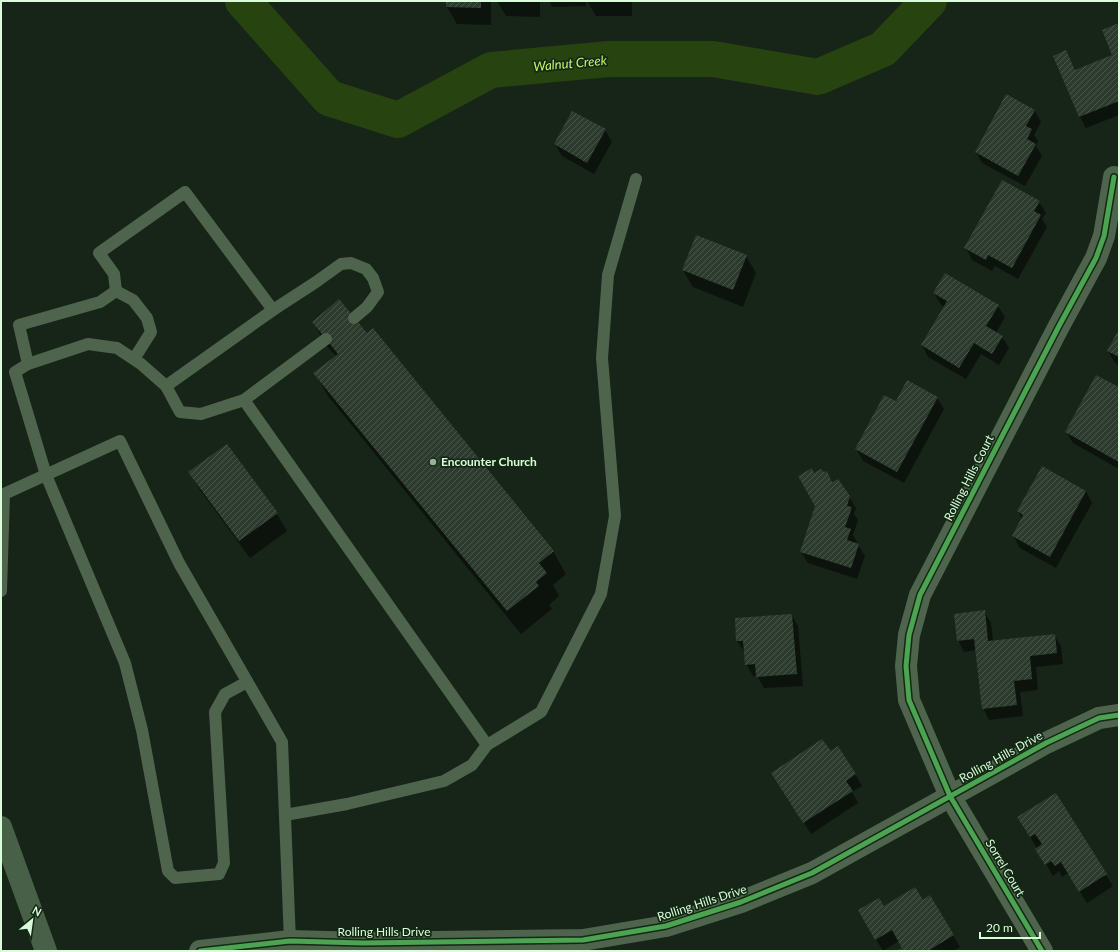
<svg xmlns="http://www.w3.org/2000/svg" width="1120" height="952" font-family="Lato,sans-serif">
  <defs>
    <pattern id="building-hatch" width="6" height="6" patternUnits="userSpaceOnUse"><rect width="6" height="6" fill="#2c3b2d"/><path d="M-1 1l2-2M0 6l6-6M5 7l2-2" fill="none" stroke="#4a584b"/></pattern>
  </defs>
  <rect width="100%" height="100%" fill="#172418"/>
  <g fill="#0007">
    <polygon points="447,1 491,1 491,25 457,24 447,7"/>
    <polygon points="497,1 540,1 540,17 506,16"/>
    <polygon points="549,1 586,1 586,6 552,7"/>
    <polygon points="587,1 632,1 632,16 596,16"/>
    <polygon points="1119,24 1119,115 1086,128 1080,117 1054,56 1066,52 1076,71 1114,55"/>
    <polygon points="1007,96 1035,111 1041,122 1034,135 1038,141 1036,146 1042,156 1025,186 982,163 976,152"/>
    <polygon points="605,130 612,142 594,174 562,156 555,144"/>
    <polygon points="1039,202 1046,213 1042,219 1047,227 1018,279 995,266 992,271 972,260 966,248"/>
    <polygon points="746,256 756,273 743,307 693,287 683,270"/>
    <polygon points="934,293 998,306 1005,317 996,333 1002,337 1009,348 999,365 981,354 966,379 928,357 922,345 945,307 941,305"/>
    <polygon points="313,322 553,551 566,574 553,585 559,596 549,605 552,609 521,634 328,396 315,373 336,356 326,345"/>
    <polygon points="1119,331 1119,365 1115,363 1108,351"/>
    <polygon points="1119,388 1119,469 1073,443 1066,432"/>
    <polygon points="937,398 944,409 904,483 863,461 856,449"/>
    <polygon points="827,472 833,483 849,497 856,508 854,514 858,520 853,535 857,542 856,544 858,545 865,556 857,579 808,563 801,552 816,506 814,474"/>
    <polygon points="190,473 277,514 287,531 250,558 200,490"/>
    <polygon points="1086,491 1092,503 1056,568 1020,548 1013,536 1022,519 1018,511"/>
    <polygon points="984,611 991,623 993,641 1054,635 1061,646 1063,664 1036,667 1038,690 1020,692 1023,716 989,720 983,708 976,650 964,652 958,640"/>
    <polygon points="792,615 798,626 803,686 764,688 757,676 753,676 746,664 744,652 737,641"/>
    <polygon points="830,753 855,774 862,786 852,792 858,803 811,834 772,774"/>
    <polygon points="1055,794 1113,886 1087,903 1068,873 1062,877 1059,871 1053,876 1025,828"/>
    <polygon points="930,897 960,947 953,951 898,951 903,948 899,941 883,951 859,911 922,901"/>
  </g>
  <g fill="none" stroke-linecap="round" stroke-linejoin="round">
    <polyline stroke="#27430f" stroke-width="36" points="243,1 329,98 398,120 491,70 609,59 713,59 818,77 883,49 929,1"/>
  </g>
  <g fill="url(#building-hatch)">
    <polygon points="446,1 481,1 481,8 446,7"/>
    <polygon points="1119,23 1119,101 1079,117 1053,56 1066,50 1075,70 1112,55 1102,30"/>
    <polygon points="1006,94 1035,110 1026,126 1032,129 1027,139 1036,144 1018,176 975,152"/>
    <polygon points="572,111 606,129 587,163 554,144"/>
    <polygon points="1002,180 1040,201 1034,211 1041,215 1012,268 988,255 986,260 964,248"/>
    <polygon points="696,235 747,255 733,290 682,270"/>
    <polygon points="945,273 999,305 986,326 1003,336 992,354 974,343 959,368 921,345 947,301 933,293"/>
    <polygon points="339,299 367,333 373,328 554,551 539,563 547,573 536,582 539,586 507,611 313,373 338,354 312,322"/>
    <polygon points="1119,329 1119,357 1107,351"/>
    <polygon points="1096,375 1119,387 1119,462 1065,432"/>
    <polygon points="907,380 938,397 897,472 855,449 884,395 896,401"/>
    <polygon points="227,444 278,513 239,541 188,472"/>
    <polygon points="1042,466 1086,491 1050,557 1012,536 1023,515 1017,511"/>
    <polygon points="812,468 814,473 821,469 824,472 827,471 832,482 838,479 850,496 847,506 852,507 845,527 851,529 847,540 859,544 851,568 800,552 815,506 798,476"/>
    <polygon points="985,610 988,641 1055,634 1057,653 1030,656 1032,679 1014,681 1017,705 982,709 974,639 957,641 954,614"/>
    <polygon points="792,614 797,674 756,677 755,664 745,665 743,641 736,641 735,618"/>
    <polygon points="822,739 831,751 838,746 856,774 846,781 853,791 803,823 771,773"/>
    <polygon points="1056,793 1107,874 1079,892 1061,862 1055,866 1051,861 1045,865 1035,849 1042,844 1035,834 1030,837 1017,817"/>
    <polygon points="915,887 923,900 930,895 954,935 928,951 896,951 902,948 892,930 875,940 858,910 879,898 884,906"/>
  </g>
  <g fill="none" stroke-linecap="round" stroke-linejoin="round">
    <g stroke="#4f644d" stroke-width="12">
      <polyline points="116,291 133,300 147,318 151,332 134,359"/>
      <polyline points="273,310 316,282 341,264 351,263 366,269 373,278 378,292 367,307 354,318"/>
      <polyline points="28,364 88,344 117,348 141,364 166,386 273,310 185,192 99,253 114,274 116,291 100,302 19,325 28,364 15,372 46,475 125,663 142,730 168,871 175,878 219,874 224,863 215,712 225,694 247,682"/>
      <polyline points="166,386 180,412 201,414 244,400 487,745 472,765 444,781 347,804 285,815"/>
      <polyline points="244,400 326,339"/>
      <polyline points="1,591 4,494 120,441 179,563 282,742 290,941"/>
      <polyline points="487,745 541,712 601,594 615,516 602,358 608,275 636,179"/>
    </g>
    <g stroke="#4f644d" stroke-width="22">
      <polyline points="200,951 290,941 363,943 583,940 666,926 741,902 812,873 1046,743 1099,718 1119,715"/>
      <polyline points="1042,951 950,796 909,700 906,666 909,635 920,595 1059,326 1096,258 1104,236 1114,177"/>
    </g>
    <polyline stroke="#496048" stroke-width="22" points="1,827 46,951"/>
    <defs>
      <g id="cycleway">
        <polyline points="200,951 290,941 363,943 583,940 666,926 741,902 812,873 1046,743 1099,718 1119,715"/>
        <polyline points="1042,951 950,796 909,700 906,666 909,635 920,595 1059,326 1096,258 1104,236 1114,177"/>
      </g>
    </defs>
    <use href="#cycleway" stroke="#122913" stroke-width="8"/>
    <use href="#cycleway" stroke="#4ca352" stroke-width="5"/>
  </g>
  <circle fill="#97b197" stroke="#122913" stroke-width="1.5" cx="433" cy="462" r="4"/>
  <g text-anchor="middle" stroke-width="3.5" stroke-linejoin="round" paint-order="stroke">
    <g font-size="12" font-weight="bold" fill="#dcfddc" stroke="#122913" text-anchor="start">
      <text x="441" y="466">Encounter Church</text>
    </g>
    <g font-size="12" fill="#dcfddc" stroke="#122913">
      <text transform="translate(969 478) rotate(-63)" y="4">Rolling Hills Court</text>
      <text transform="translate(1001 757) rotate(-29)" y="4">Rolling Hills Drive</text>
      <text transform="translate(1005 868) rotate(59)" y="4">Sorrel Court</text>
      <text transform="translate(702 903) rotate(-18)" y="4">Rolling Hills Drive</text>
      <text x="384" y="936">Rolling Hills Drive</text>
    </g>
    <g font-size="13" font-style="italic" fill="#c8f671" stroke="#122913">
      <text transform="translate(570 63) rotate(-5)" y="5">Walnut Creek</text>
    </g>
  </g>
  <rect width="1120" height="952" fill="none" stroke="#dcfddc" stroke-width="4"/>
  <g transform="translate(32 920) rotate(29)" stroke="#122913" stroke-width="3" paint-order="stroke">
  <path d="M0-3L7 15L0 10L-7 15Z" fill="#dcfddc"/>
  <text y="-6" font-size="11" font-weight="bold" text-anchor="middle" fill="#dcfddc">N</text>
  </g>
  <path d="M980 932v6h60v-6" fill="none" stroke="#dcfddc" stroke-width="2"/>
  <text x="986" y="932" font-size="12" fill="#dcfddc" stroke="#122913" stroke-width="3" paint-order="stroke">20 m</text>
</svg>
